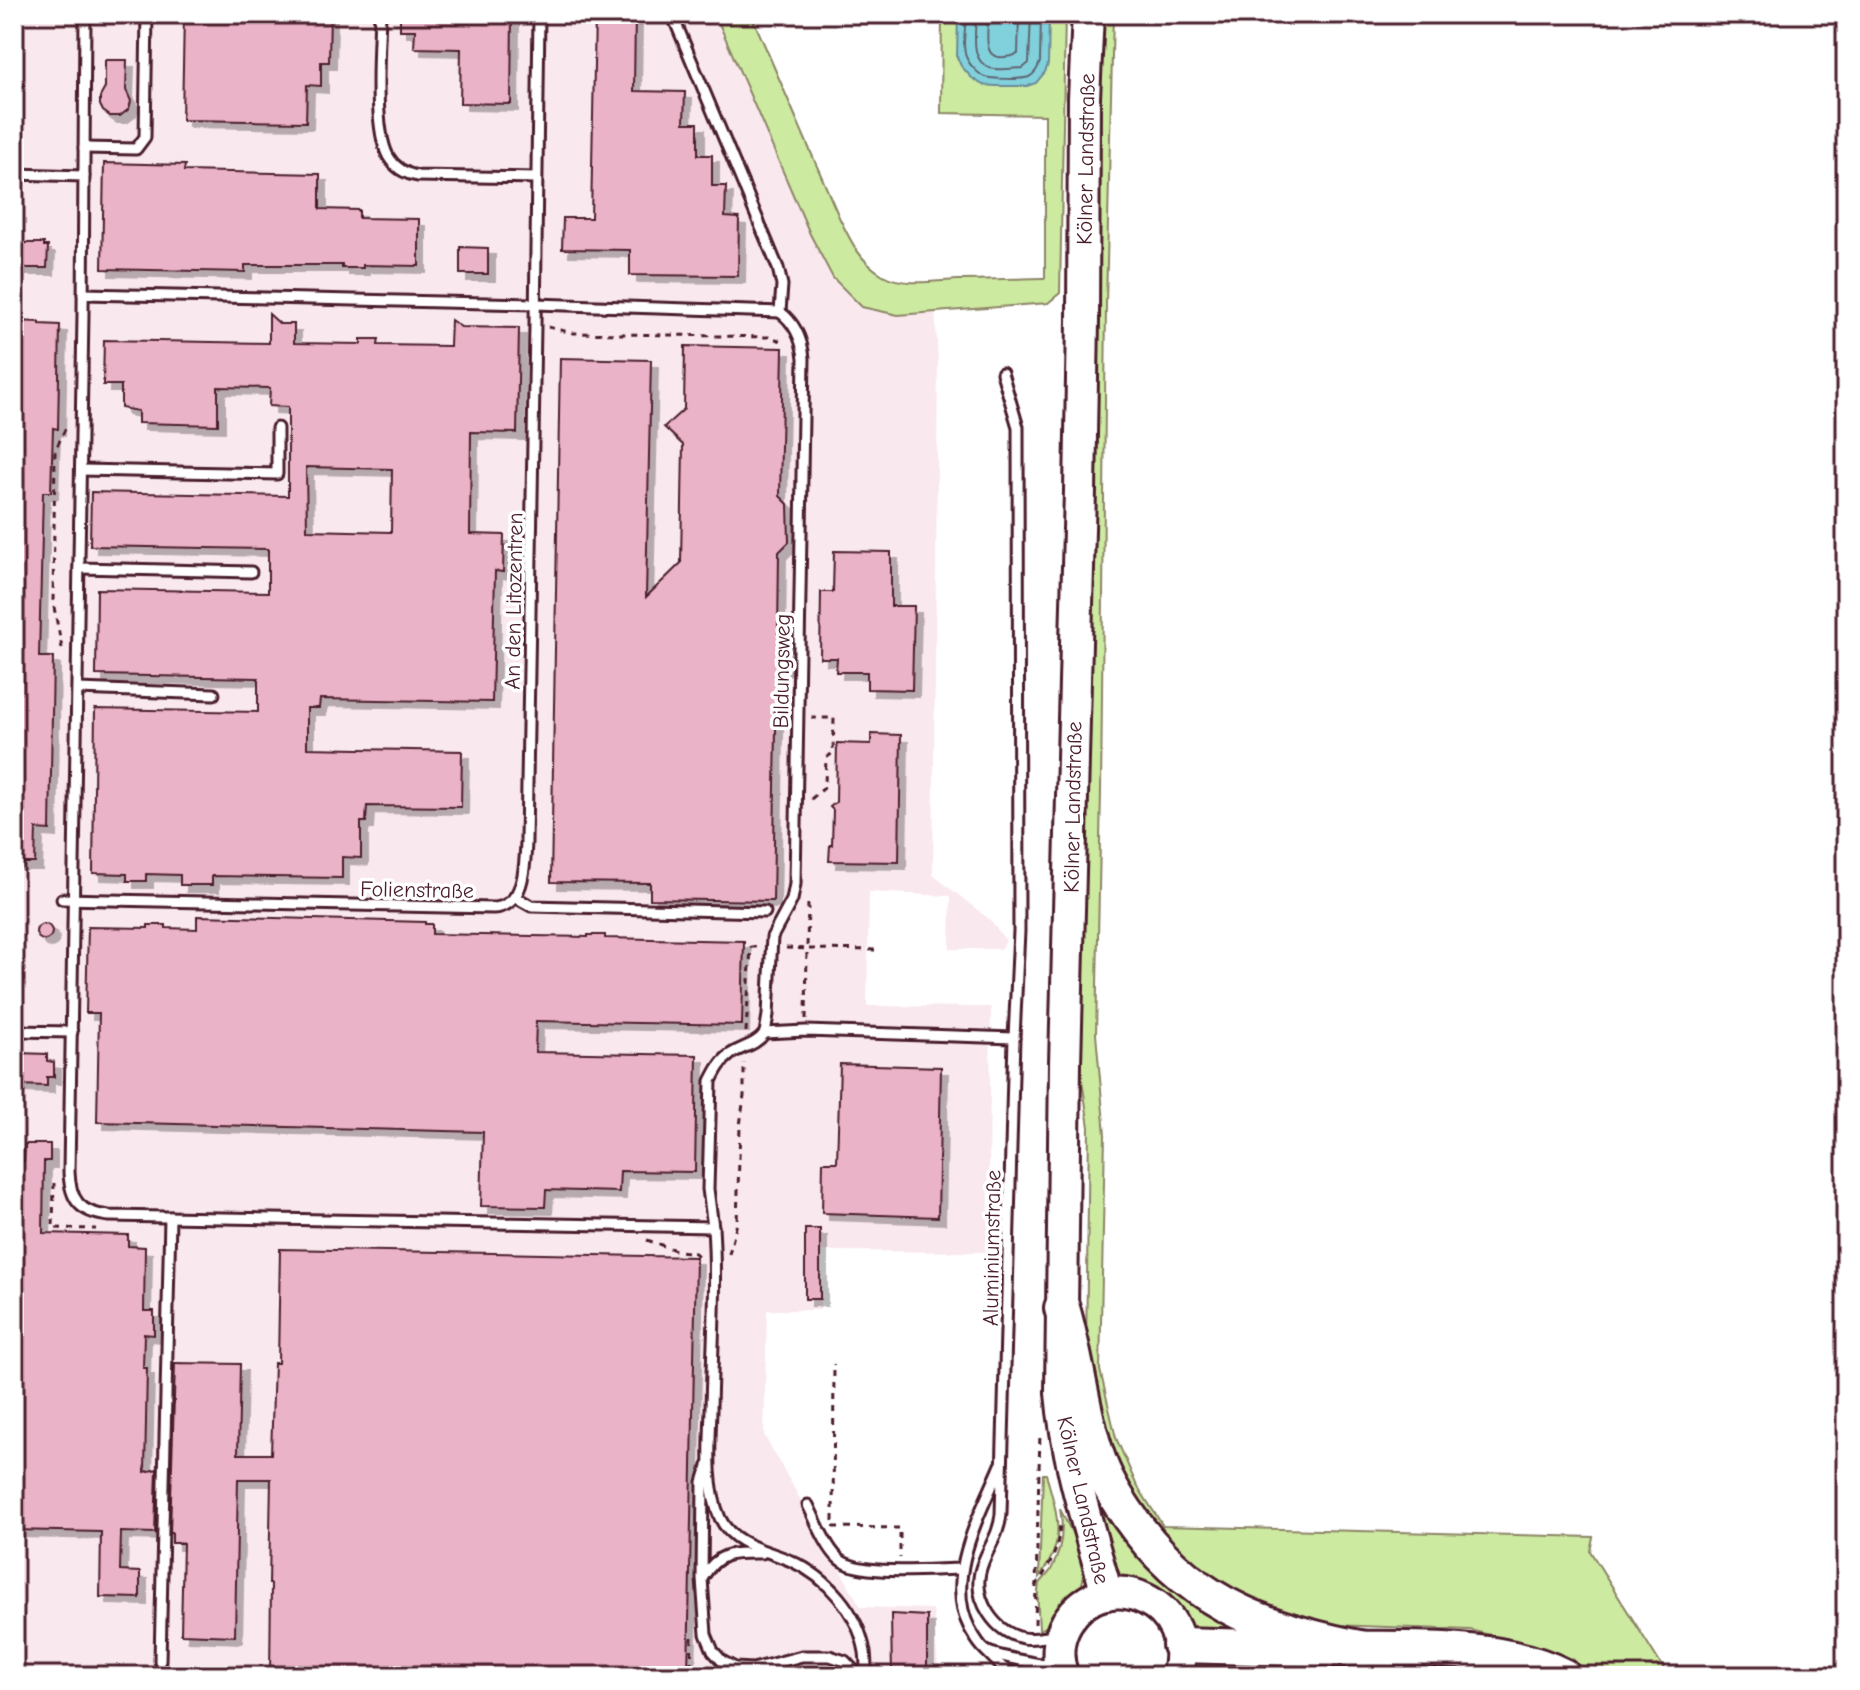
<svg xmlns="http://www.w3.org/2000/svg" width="1860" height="1690" font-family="'Comic Neue',sans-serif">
  <defs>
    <filter id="shadow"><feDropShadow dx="7" dy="7" stdDeviation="0" flood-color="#0004"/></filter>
  </defs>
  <rect width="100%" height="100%" fill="#fff"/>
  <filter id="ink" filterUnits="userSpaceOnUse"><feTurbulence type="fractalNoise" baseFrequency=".0125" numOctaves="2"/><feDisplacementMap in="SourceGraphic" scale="16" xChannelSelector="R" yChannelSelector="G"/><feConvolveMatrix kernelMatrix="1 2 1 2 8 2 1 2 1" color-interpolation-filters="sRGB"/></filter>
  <g filter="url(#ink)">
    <polygon fill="#f9e8ee" points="14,14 715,14 810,233 935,309 938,361 933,875 989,919 1006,941 1001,949 950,949 951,896 869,892 867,1006 991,1007 988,1252 821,1251 820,1310 767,1310 764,1435 861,1607 933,1609 939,1676 14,1676"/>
    <g fill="#cdeaa1" stroke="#8c8466" stroke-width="2">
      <path d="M715,14h36l88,203c11,23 21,45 44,58 21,12 51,6 74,5 29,0 58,-1 88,-2v-163l-104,-2 1,-99h123l-5,279 -12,10 -150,12 -36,-8 -29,-29 -23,-44z"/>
      <polygon points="1101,14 1113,14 1106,304 1101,791 1096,1034 1105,1135 1100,1370 1116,1438 1136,1484 1163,1526 1593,1537 1590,1551 1668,1676 1581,1676 1490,1635 1470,1630 1305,1624 1197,1573 1120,1482 1086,1352 1089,1127 1080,1067"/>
      <polygon points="1087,1461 1109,1499 1260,1629 1198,1635 1120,1574 1112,1559"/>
      <path d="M1043,1474h3c11,40 22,67 -7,103z"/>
      <path d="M1060,1509c17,35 40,63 8,98 -10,12 -14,17 -29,23 0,-11 -3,-35 0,-45 3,-5 9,-10 12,-15 10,-19 13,-41 9,-61z"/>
      <polygon points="1223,1671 1274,1673 1283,1676 1201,1676"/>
    </g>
    <polygon fill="#81d1dd" stroke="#6b8a96" stroke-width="2" points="958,14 1049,14 1048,64 1045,72 1036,83 1027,86 996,86 983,85 972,78 961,66 957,57"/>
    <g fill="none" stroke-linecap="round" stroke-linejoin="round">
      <g stroke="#606672" stroke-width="2">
        <path d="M966,14c0,13 -5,33 1,45 3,6 11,15 18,18 6,2 37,3 44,0 6,-3 9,-9 11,-15l1,-48"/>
        <path d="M976,14c0,17 -7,47 14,54 10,3 24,0 33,0l6,-5 2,-49"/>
        <path d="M988,14c0,26 -8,53 30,40l1,-40"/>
      </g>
    </g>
    <g fill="#ebb3c8" stroke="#4a1f2b" stroke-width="2" fill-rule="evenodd" filter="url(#shadow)">
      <polygon points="184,14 330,14 329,62 321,62 321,86 307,85 306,122 182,120"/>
      <polygon points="400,14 512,14 511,104 460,103 461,49 414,48 415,30 400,30"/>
      <polygon points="595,14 635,14 634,91 685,92 684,123 698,123 698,155 712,155 712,186 726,186 725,217 739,218 738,276 630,275 630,250 562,249 563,218 591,218"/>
      <polygon points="105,60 127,60 126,90 131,101 129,109 120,116 110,116 103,111 100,105 100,97 105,88"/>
      <polygon points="104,163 185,165 184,171 320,174 320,209 359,210 359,218 419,219 419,266 363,265 363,268 342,268 342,265 245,265 245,272 102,269"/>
      <polygon points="14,243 44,243 44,246 48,246 47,268 14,268"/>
      <polygon points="460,247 488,248 488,274 460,274"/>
      <path d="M269,314l11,10h14v19l67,1v-5h18l-1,6 72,1 1,-26 10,7 58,1 -2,105 -46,-1 -1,102 34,1 -1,37 -8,-1 -3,131 -172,-3 -1,9h-12v40l155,3 -1,56 -94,-1 -1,16h-5v36l-19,-1v21l-130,-2v9h-32v-10l-34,-1v7h-19v-7l-34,-1 2,-164 163,3v-34l-162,-3 1,-86 171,3v-43l-178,-3 1,-54 197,4v-89l-19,-1 1,-18 -52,-1v38l-80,-2v-12l-17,-3v-23h-18l1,-45 165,3zM306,467l86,2 -1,63 -84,-2z"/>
      <polygon points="14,321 40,322 40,324 60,325 58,429 53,428 51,492 43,492 39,657 53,657 50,830 36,829 35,863 14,863"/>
      <polygon points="685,346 783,348 780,496 788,504 789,542 779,552 778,635 786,644 785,665 777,673 773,901 650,899 650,883 551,882 560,358 651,360 646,597 681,563 683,445 664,427 684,409"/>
      <polygon points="834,551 891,552 891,606 914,606 912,690 867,689 867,672 836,672 837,658 820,658 821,592 833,592"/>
      <polygon points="871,734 901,735 899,862 829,861 830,845 832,845 833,810 830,807 836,802 837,743 871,744"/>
      <polygon points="197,916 425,922 425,924 432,924 432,934 588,937 588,935 605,935 605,938 744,941 742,1025 536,1021 535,1052 697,1055 695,1172 620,1171 619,1192 546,1190 545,1207 481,1206 483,1132 97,1122 99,1013 86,1013 88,927 148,928 148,925 166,925 166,928 197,929"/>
      <circle cx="44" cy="932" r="8"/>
      <polygon points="18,1053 47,1054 47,1061 54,1062 54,1077 47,1077 47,1086 16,1085"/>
      <polygon points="840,1064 941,1067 938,1217 822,1213 823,1162 837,1162"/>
      <polygon points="25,1144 50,1144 50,1161 44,1161 43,1233 128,1235 128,1246 145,1247 144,1311 154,1311 154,1335 144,1334 143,1368 147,1368 145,1472 157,1469 155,1533 121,1532 120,1571 140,1572 140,1598 100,1597 101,1532 14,1530 14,1161 24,1161"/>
      <rect x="805" y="1229" width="15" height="70"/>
      <polygon points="280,1249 696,1257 688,1676 270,1676 271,1584 269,1584 271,1479 238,1479 235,1636 181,1634 183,1543 172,1543 172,1533 170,1533 175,1363 240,1364 238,1454 271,1454 274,1363 278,1363"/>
      <polygon points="891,1614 927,1616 927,1676 892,1676"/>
    </g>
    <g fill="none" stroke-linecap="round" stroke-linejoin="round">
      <defs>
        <g id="service">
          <path d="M85,14l-2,300 -14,858c1,28 11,41 40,44l604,11 -5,-38 3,-108c5,-10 10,-20 20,-27 12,-8 24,-8 34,-21l41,-2 208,7"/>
          <path d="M380,14c-1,35 -7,113 8,142 7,12 17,18 30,20l118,2"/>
          <polyline points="672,14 778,268 782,285 780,312"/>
          <polyline points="84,148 136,149 145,137 147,14"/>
          <polyline points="14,174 84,176"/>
          <polyline points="83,294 535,304 780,312"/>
          <path d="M1002,373l16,54 1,504 -5,107 -13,476c-2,24 -16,36 -21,58 -6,28 14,60 43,66 10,2 21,-1 31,-2"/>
          <polyline points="81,470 277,474 277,428"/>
          <polyline points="79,568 251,572"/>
          <polyline points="78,689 214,694"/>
          <polyline points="515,897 531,906 765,912"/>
          <path d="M62,899l431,9c32,-1 32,-43 33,-67l9,-515 4,-312"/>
          <polyline points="14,1031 72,1032"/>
          <path d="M765,1033l3,-18 4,-78 20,-37 3,-16 9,-526c-2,-18 -9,-35 -24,-46"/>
          <path d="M713,1227c4,61 -1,122 -2,183 -1,33 -5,77 9,108 13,28 47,32 71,43 36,16 67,51 74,91 1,7 1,16 1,24"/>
          <path d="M1001,1465c-20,48 -58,113 -31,164 4,7 9,16 15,21 9,7 57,14 72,17"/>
          <polyline points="708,1466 703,1482 702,1579 706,1634 713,1651 722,1661 735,1668 753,1669 802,1656 830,1656 845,1661 859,1676"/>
          <path d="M808,1505c8,16 18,42 31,54 20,18 95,10 123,10"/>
          <path d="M703,1577c16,-26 30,-24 59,-24"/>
          <polyline points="986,1651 1002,1667 1015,1676"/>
          <polyline points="160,1661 170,1217"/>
        </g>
        <g id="primary">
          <path d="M1088,14l-4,84 -1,223 -3,170 -15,572 -4,330c6,69 28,135 46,201"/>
          <path d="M1063,1676c-7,-18 -6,-37 4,-54 40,-62 132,-17 110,54"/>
        </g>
        <g id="motorway">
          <path d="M1062,1308c15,51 19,104 37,154 9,24 24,47 40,68 59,77 133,101 225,119"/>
          <path d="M1180,1645c49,1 98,3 147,4 71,0 173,-6 236,27"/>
        </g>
      </defs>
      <use href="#service" stroke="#4a1f2b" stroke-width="15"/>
      <use href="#primary" stroke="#4a1f2b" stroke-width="36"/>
      <use href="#motorway" stroke="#4a1f2b" stroke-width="40"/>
      <g stroke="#4a1f2b" stroke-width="3" stroke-dasharray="6 6" stroke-linecap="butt">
        <polyline points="548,327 573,333 769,337 779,340 785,345"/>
        <polyline points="62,648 53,602 55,451 66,427"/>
        <polyline points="811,799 824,788 825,784 826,758 833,753 834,718 812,718"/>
        <polyline points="786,948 807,949 808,902"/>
        <polyline points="806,1019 807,949 881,950"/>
        <polyline points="746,1032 751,947 758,947"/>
        <polyline points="54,1183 53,1228 96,1229"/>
        <polyline points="647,1240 678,1251 695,1253 699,1257"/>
        <polyline points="729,1254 737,1223 740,1126 744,1096 744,1063"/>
        <polyline points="833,1521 834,1364"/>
        <polyline points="833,1527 900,1528 900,1558"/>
        <path d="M1035,1586c17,-21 24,-39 25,-65"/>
        <polyline points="1035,1624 1040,1432"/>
        <polyline points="692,1637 691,1667 695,1676"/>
      </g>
      <use href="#service" stroke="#fff" stroke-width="9"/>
      <use href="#primary" stroke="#fff" stroke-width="30"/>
      <use href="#motorway" stroke="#fff" stroke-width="34"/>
    </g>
  </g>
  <g text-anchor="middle" stroke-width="7" stroke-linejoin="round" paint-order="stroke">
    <g font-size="22" fill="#4a1f2b" stroke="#fff">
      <text transform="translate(1085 159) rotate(-89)" y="8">Kölner Landstraße</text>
      <text transform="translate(513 601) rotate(-89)" y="8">An den Litozentren</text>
      <text transform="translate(781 671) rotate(-89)" y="8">Bildungsweg</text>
      <text transform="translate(1072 807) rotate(-89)" y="8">Kölner Landstraße</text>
      <text transform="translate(417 889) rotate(1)" y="8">Folienstraße</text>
      <text transform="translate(991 1248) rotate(-89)" y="8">Aluminiumstraße</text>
      <text transform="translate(1084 1500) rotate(77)" y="8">Kölner Landstraße</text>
    </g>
  </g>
  <rect width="1860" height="1690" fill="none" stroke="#fff" stroke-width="48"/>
  <rect x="24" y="24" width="1812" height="1642" fill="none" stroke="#4a1f2b" stroke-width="3" filter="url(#ink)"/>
</svg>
